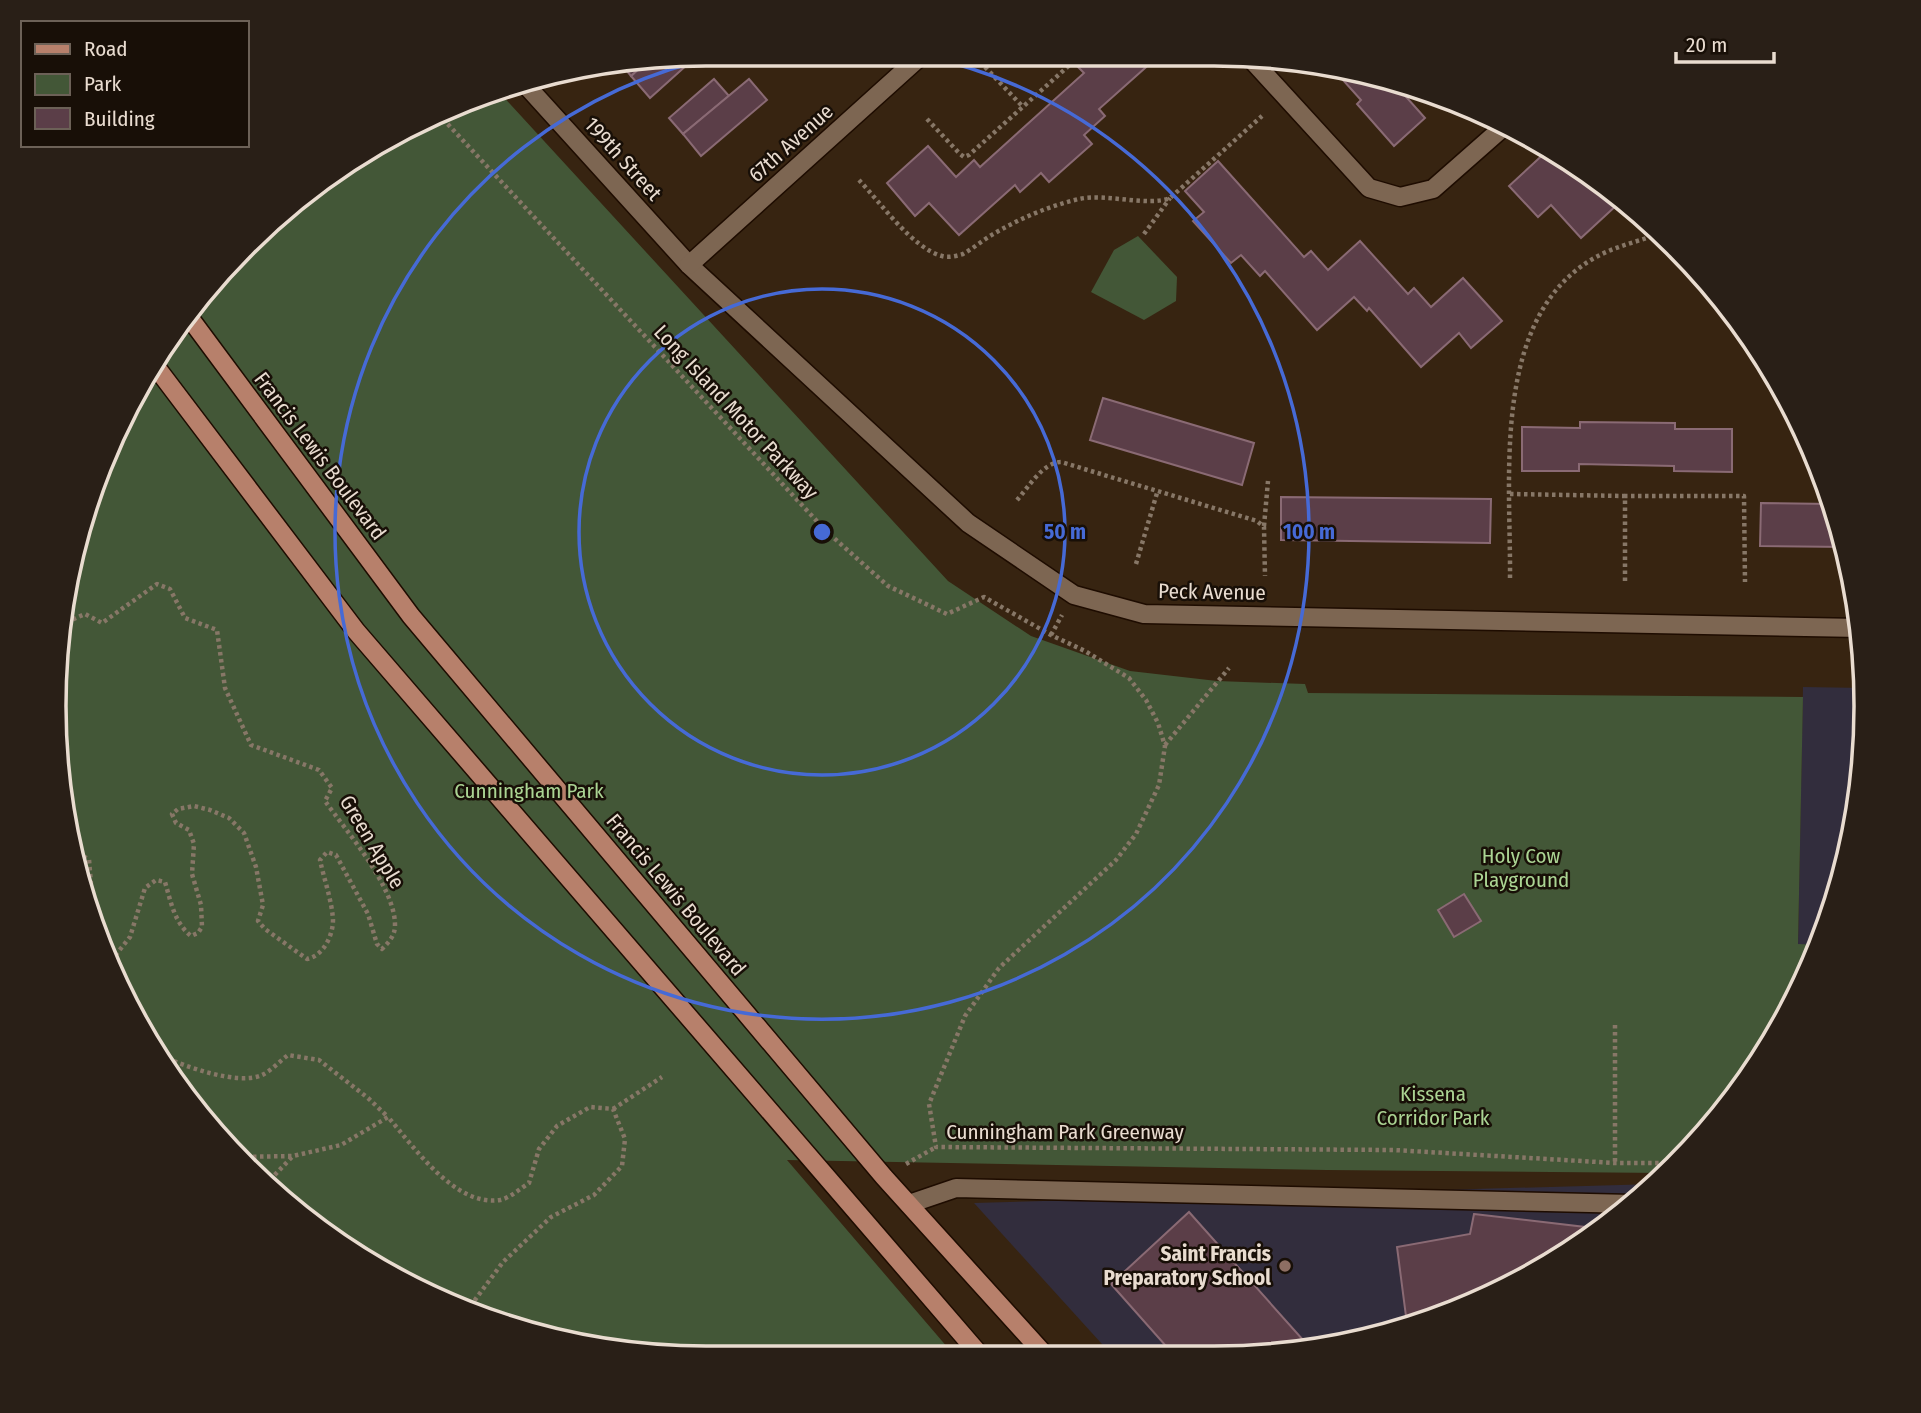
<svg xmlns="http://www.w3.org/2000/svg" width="1921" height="1413" font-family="'Fira Sans Condensed',sans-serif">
  <rect width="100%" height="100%" fill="#372411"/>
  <g fill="#322d3d">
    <polygon points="1803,687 1865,688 1861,791 1832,916 1819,945 1798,945"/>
    <polygon points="1655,1184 1612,1224 1464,1309 1300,1353 1111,1354 974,1203"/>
  </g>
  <g fill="#435737">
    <polygon points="500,93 948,581 1031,636 1130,671 1217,681 1305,684 1308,693 1803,697 1798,944 1819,945 1780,1032 1705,1136 1666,1173 1327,1170 787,1160 954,1355 663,1357 537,1336 381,1272 277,1197 189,1104 104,956 60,791 60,621 121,418 216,276 344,164"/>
    <polygon points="1138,236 1177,277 1176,301 1144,320 1091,292 1114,250"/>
  </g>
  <g fill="#5b3e48" stroke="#8a6a74" stroke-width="2">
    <polygon points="816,54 835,54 825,64"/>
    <polygon points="1092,54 1150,54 1154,60 1099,109 1105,116 1084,135 1092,144 1049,182 1041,173 1020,192 1015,185 959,235 929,203 915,216 887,183 928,146 956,177 974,160 980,167 1084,73 1078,67"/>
    <polygon points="698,55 650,98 631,76 646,62"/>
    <polygon points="646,62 631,76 622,65"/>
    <polygon points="1334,70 1383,76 1392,81 1425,118 1394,146 1357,104 1361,100"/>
    <polygon points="714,79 729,96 683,134 669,118"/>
    <polygon points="749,79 767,100 701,156 683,134"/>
    <polygon points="1547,151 1558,156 1578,177 1585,171 1619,203 1581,238 1551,205 1538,217 1509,186"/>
    <polygon points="1218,161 1304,257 1311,251 1328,270 1360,241 1408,294 1414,288 1431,307 1463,278 1502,321 1471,348 1459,333 1421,367 1369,308 1367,311 1354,297 1317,330 1265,271 1260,276 1241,255 1231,263 1193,221 1204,212 1185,191"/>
    <polygon points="1103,398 1254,443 1242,485 1090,440"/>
    <polygon points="1580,422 1675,423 1675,429 1732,429 1732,472 1674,471 1674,466 1579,464 1579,471 1522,471 1522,427 1580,428"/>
    <polygon points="1281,497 1491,499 1490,543 1281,540"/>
    <polygon points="1761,503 1832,504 1846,547 1760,546"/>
    <polygon points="1464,894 1481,921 1454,937 1438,910"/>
    <polygon points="1189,1212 1312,1350 1300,1353 1173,1354 1111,1284"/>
    <polygon points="1474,1214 1602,1229 1464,1309 1407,1324 1397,1247 1470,1234"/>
  </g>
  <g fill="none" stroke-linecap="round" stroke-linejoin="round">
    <defs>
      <g id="minor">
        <polyline points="1251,59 1369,188 1400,197 1433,189 1500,130"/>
        <polyline points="524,83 689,265 968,523 1074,595 1144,614 1860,628"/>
        <polyline points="689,265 923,54"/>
        <polyline points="909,1204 956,1188 1633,1204"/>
      </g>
      <g id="major">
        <polyline points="189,317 411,616 884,1177 1045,1355"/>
        <polyline points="156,367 356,631 980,1355"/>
      </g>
    </defs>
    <use href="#minor" stroke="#1e0c00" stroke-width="21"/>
    <use href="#major" stroke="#1e0c00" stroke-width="21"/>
    <g stroke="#877767" stroke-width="4.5" stroke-dasharray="3.5 3.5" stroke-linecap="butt">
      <polyline points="985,67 1023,107"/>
      <polyline points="443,119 826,531 888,586 947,614 984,597 1051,635 1085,651 1129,678 1146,700 1158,723 1165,746 1159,785 1136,834 1116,860 999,968 965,1016 929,1104 936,1147 1394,1150 1615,1163 1676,1163"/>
      <polyline points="927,119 960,154 964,157 969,155 1073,62 1076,54"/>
      <path d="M859,180c21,22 53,68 83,76 6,2 14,0 21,-2 11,-6 21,-15 32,-21 26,-15 54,-27 84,-34 27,-6 69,8 91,-1l92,-82"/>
      <polyline points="1144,234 1170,198"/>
      <polyline points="1510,494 1625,496"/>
      <path d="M1017,500c11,-12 26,-38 44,-38l196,59 7,6 1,49"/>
      <polyline points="1264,526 1268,481"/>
      <polyline points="1136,564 1157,493"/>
      <path d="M1510,578c1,-101 -20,-265 88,-322 17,-9 37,-14 55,-20"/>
      <polyline points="1625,581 1625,496 1744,496 1745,582"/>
      <path d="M60,625l25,-11 17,9 55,-39 13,5 15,29 32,12 8,58 26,57 68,25 13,18 -7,13c22,31 70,86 70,124 0,11 -6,17 -13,24l-5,-5 -9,-30 -32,-59 -9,-3 -7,8c4,19 12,41 13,60 0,16 -10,36 -26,39l-42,-30 -7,-8 5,-16 -7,-38 -12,-34 -15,-15 -19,-8 -16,-4 -16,3 -6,5 4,9 13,7 5,14 -2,30 9,31 1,22 -4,6 -7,3c-17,-14 -20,-34 -26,-54l-9,-2 -11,8 -15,49 -19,24 2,11"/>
      <polyline points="1051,635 1062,615"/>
      <polyline points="1165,745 1229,668"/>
      <polyline points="77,854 89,859 92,897 89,900"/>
      <polyline points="1615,1025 1615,1163"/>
      <path d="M161,1056c24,10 76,30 101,19 9,-4 18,-14 26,-20l31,5 49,38 20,19"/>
      <polyline points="613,1109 662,1077"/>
      <path d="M239,1157l54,-1 48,-11 47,-28c26,30 67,90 112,83 10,-2 21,-12 29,-17l10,-34 18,-23 33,-19 23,2 12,30 -3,27 -28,29 -43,22 -48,45 -34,46"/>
      <polyline points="906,1164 936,1147"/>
      <polyline points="265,1185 292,1157"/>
    </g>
    <use href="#minor" stroke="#7d6652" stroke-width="18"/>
    <use href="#major" stroke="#b7806b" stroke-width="18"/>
  </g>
  <g fill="none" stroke="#466ad6" stroke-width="3.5">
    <circle cx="822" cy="532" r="243"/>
    <path d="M919 55A487 487 0 1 1 725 55"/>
  </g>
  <circle fill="#8d6e63" stroke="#180f07" stroke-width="2.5" cx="1285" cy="1266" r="7"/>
  <g text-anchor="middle" stroke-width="5" stroke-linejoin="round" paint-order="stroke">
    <g font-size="21" fill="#e9dcd0" stroke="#180f07">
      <text transform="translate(791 143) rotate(-42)" y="7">67th Avenue</text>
      <text transform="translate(623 159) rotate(48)" y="7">199th Street</text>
      <text transform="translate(736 412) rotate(47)" y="7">Long Island Motor Parkway</text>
      <text transform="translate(320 456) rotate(53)" y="7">Francis Lewis Boulevard</text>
      <text transform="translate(1212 592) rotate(1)" y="7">Peck Avenue</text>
      <text transform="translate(372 842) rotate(59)" y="7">Green Apple</text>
      <text transform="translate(676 895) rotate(50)" y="7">Francis Lewis Boulevard</text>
      <text x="1065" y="1139">Cunningham Park Greenway</text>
    </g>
    <g font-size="21" fill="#abd493" stroke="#180f07">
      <text x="529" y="798">Cunningham Park</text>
      <text x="1521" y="863">Holy Cow<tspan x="1521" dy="24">Playground</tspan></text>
      <text x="1433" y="1101">Kissena<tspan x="1433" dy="24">Corridor Park</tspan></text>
    </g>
    <g font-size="21" font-weight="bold" fill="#e9dcd0" stroke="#180f07" text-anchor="end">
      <text x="1271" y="1261">Saint Francis<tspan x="1271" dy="24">Preparatory School</tspan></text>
    </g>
  </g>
  <path d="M0 0H1921V1413H0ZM706 66H1214A640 640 0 0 1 1854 706V706A640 640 0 0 1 1214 1346H706A640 640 0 0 1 66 706V706A640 640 0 0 1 706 66Z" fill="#291f17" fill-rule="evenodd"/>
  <path fill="none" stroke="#e9dcd0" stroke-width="3.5" d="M706 66H1214A640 640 0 0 1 1854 706V706A640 640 0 0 1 1214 1346H706A640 640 0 0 1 66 706V706A640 640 0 0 1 706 66Z"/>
  <circle cx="822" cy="532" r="10" fill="#466ad6" stroke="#180f07" stroke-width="3.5"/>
  <g font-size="21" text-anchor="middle" font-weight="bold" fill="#466ad6" stroke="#180f07" stroke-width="5" stroke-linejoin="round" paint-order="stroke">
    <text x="1065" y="539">50 m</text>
    <text x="1309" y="539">100 m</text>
  </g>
  <rect x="21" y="21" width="228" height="126" fill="#180f07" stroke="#6c6157" stroke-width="2"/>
  <rect x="35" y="44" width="35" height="10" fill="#b7806b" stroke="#6c6157" stroke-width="2"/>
  <text x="84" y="56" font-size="21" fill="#e9dcd0">Road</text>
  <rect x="35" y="74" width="35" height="21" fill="#435737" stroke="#6c6157" stroke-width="2"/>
  <text x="84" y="91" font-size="21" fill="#e9dcd0">Park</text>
  <rect x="35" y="108" width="35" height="21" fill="#5b3e48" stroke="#6c6157" stroke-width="2"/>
  <text x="84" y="126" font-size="21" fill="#e9dcd0">Building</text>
  <path d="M1676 52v10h98v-10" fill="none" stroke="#e9dcd0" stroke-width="3.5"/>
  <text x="1686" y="52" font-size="21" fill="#e9dcd0" stroke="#180f07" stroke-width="5" paint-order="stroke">20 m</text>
</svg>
